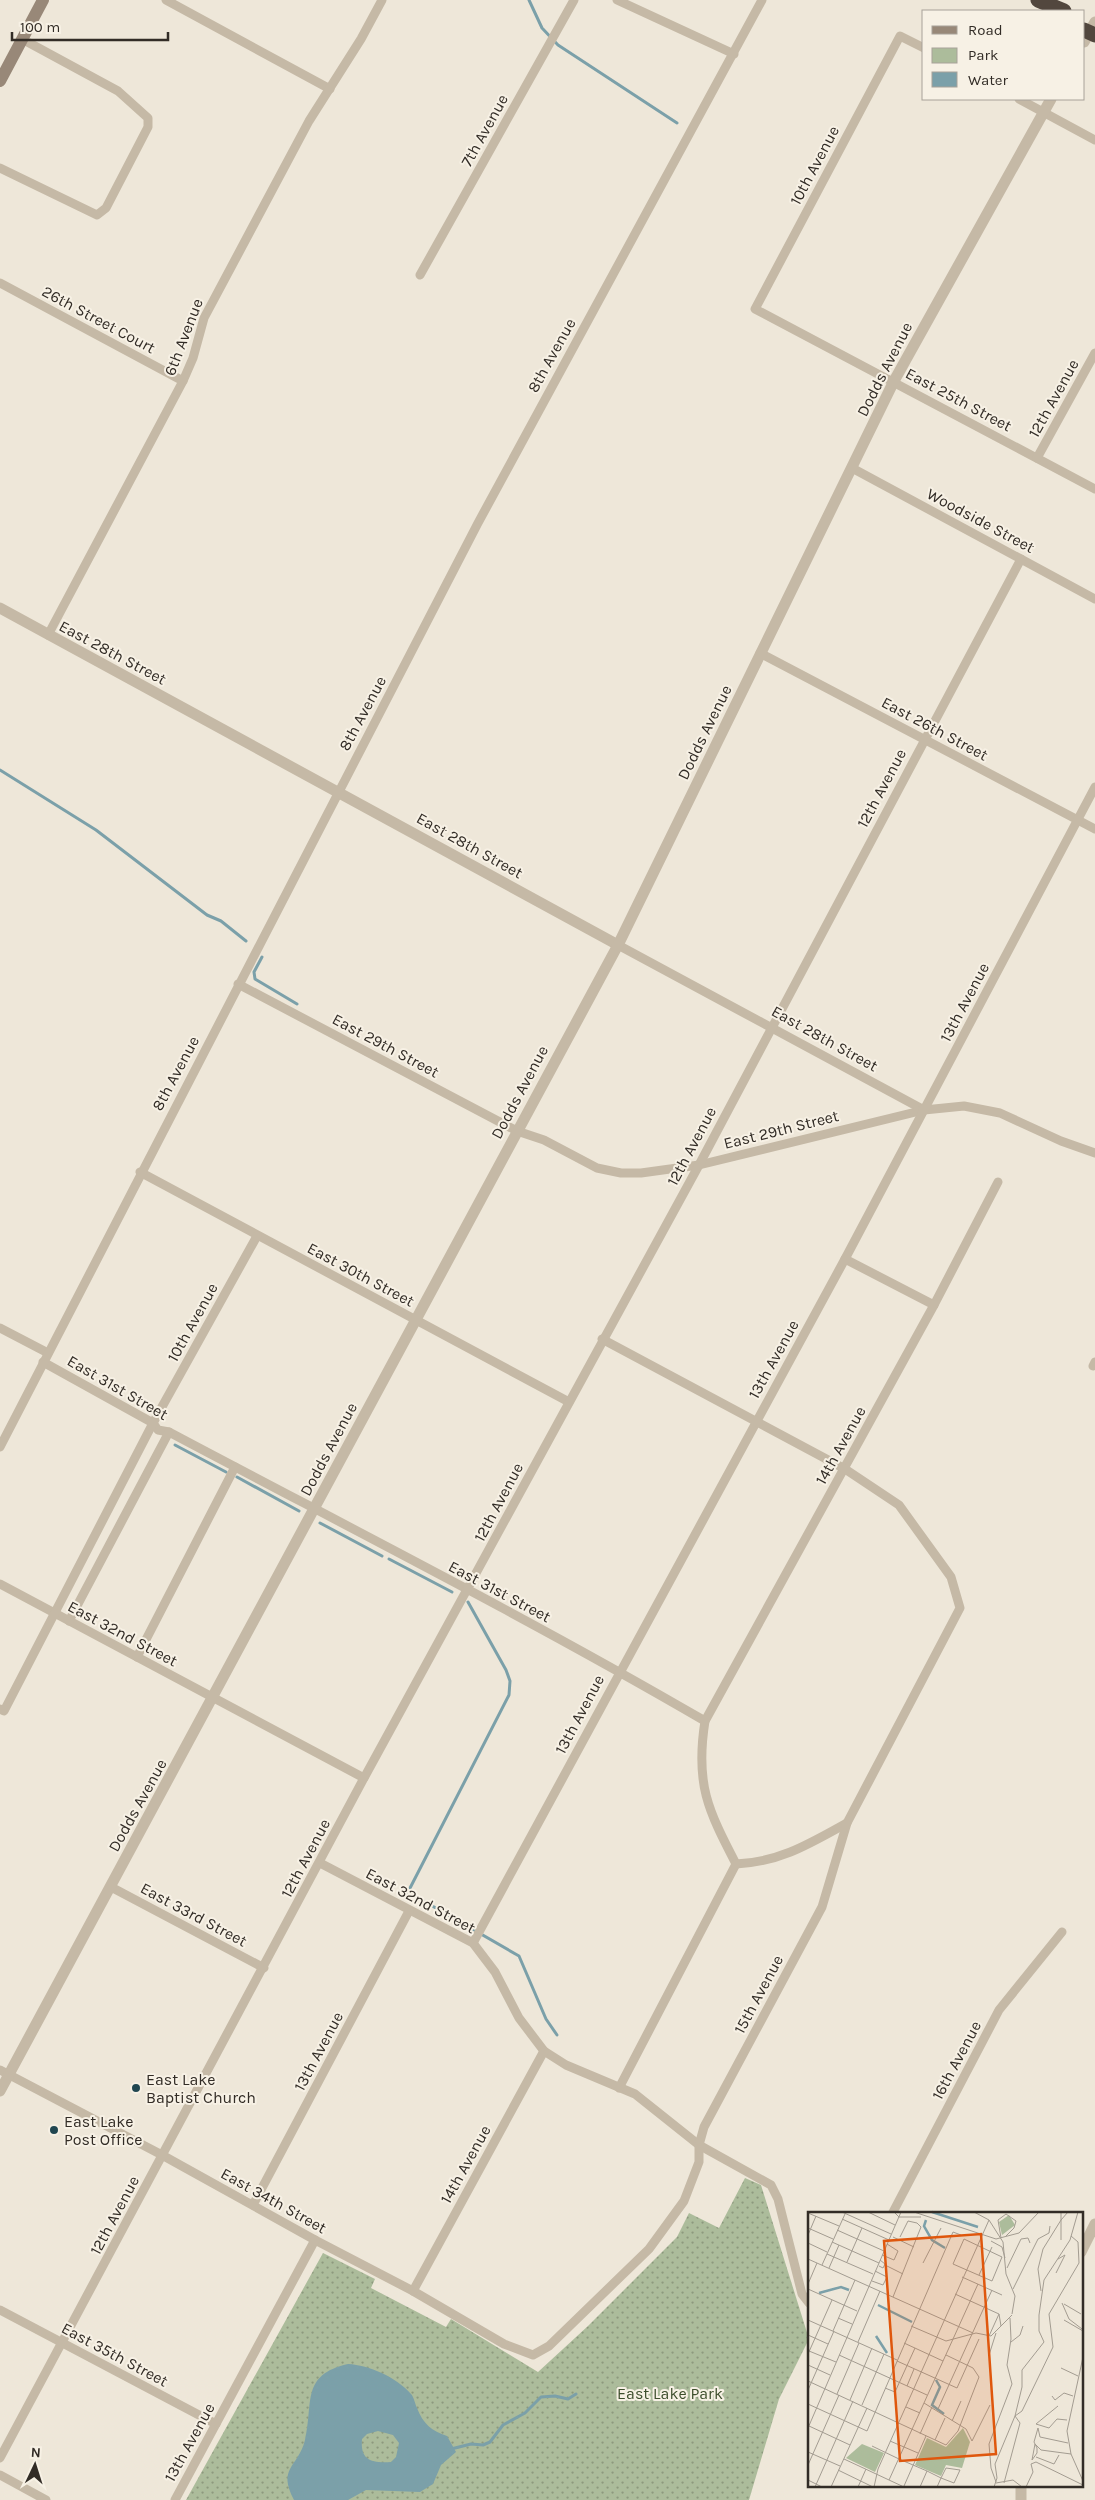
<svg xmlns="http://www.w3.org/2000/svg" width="1095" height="2500" font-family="Karla,sans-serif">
  <defs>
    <pattern id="green-dots" width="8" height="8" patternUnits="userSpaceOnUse" patternTransform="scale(1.25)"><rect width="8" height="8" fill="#acbc9b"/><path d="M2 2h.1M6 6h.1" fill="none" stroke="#8d997e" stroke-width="1.8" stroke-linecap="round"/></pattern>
  </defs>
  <rect width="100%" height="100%" fill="#eee7d9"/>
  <polygon fill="url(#green-dots)" points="745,2178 761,2185 809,2339 779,2399 749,2500 186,2500 323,2253 375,2279 371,2288 446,2327 451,2319 538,2372 588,2326 677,2237 689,2213 719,2228"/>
  <path fill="#7ba0a9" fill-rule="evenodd" d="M348,2364c21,1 48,13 63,30 3,3 4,10 6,14 6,16 15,23 30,28l9,16 -15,13 -8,19 -13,8 -54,-2 -18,10h-54c-17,-33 4,-32 11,-60 9,-37 -5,-65 43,-76zM378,2431l15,4 6,8 -3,14 -5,5c-19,1 -31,-1 -29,-23l5,-5z"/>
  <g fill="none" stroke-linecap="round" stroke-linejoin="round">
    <g stroke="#7ba0a9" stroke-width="3">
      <polyline points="529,0 542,28 558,45 677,123"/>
      <polyline points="0,770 96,830 207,915 221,921 246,941"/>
      <polyline points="262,957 254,972 255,979 297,1004"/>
      <polyline points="175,1445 226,1472"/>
      <polyline points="237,1477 299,1511"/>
      <polyline points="320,1523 382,1556"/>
      <polyline points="389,1559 452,1592"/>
      <polyline points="468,1602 506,1670 510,1681 509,1695 408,1892 519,1956 546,2019 557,2035"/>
      <polyline points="451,2449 471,2444 483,2445 490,2442 503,2425 525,2413 541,2397 555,2396 568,2399 576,2394"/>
    </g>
    <g stroke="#c5b9a6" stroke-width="9">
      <polyline points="166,0 330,89"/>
      <polyline points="617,0 734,54"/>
      <polyline points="924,48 900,36 755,309 1095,489"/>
      <polyline points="1019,99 1095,140"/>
      <polyline points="0,168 97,215 106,208 148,127 148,118 118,91 22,39"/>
      <polyline points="420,275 574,0"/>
      <polyline points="0,283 183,381"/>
      <polyline points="1037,458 1095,353"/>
      <polyline points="852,468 1095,599"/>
      <polyline points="48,635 183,381 193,358 204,318 309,121 361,39 382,0"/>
      <polyline points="760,653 1095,829"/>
      <polyline points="618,945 924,1110"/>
      <polyline points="238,984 517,1131 544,1140 597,1168 621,1173 641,1173 699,1165 924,1110 964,1106 1000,1113 1061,1141 1095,1153"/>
      <polyline points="140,1172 569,1402"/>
      <polyline points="845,1259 934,1305"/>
      <polyline points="0,1328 48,1353"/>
      <path d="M43,1362l110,61 5,7 11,2c179,95 361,187 536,289"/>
      <polyline points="1093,1366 1095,1362"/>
      <polyline points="0,1447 478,523 762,0"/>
      <polyline points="0,1584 364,1778"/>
      <polyline points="69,1621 169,1432"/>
      <polyline points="137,1657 235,1467"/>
      <polyline points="0,1709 4,1711 153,1423 257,1236"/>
      <polyline points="320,1863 473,1943 495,1972 519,2018 544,2051 566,2065 635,2094 699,2145 771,2185 778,2199 802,2294 809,2303"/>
      <path d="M736,1864c-28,-54 -41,-80 -31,-143l229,-416 64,-123"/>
      <path d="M736,1864c44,-2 73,-20 111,-41"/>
      <polyline points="111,1887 264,1968"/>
      <polyline points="473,1943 845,1259 1095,787"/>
      <polyline points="0,2070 162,2155 315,2240 413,2291 504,2344 533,2355 549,2346 649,2249 684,2201 699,2162 699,2145 704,2127 822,1907 847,1823 960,1608 951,1577 899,1505 845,1469 602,1339"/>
      <polyline points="619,2088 736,1864"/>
      <polyline points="253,2205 409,1911"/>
      <polyline points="892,2214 999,2010 1062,1932"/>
      <polyline points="413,2291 544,2051"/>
      <polyline points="0,2310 216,2424"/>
      <polyline points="0,2458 364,1778 699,1165 1021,559"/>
      <polyline points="0,2475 46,2500"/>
      <polyline points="175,2500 315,2240"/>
    </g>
    <g stroke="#c5b9a6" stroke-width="11">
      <polyline points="1084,42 1095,22"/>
      <polyline points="0,608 618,945"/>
      <polyline points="0,2091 618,945 894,381 1051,99"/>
      <polyline points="1081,2252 1095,2224"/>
      <polyline points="1021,2500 1021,2486"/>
    </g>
    <polyline stroke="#988878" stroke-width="12" points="0,81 43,0"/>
    <polyline stroke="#52473e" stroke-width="15" points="1038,0 1064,11"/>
    <polyline stroke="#52473e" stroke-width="15" points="1084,30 1095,35"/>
  </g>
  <g fill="#204650" stroke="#f7f1e5" stroke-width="2">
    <circle cx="136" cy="2088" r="5"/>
    <circle cx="54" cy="2130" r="5"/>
  </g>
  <g text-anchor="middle" stroke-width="4" stroke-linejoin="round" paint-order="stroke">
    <g font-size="16" fill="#322c26" stroke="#f7f1e5">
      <text transform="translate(484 130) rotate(-61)" y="6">7th Avenue</text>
      <text transform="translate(814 165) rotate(-62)" y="6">10th Avenue</text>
      <text transform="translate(99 319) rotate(28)" y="6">26th Street Court</text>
      <text transform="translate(183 337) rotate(-69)" y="6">6th Avenue</text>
      <text transform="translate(551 355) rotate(-61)" y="6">8th Avenue</text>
      <text transform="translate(884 369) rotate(-63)" y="6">Dodds Avenue</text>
      <text transform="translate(1053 398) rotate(-61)" y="6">12th Avenue</text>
      <text transform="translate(959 399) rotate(28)" y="6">East 25th Street</text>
      <text transform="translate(981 520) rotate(28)" y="6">Woodside Street</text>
      <text transform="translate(113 652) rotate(28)" y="6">East 28th Street</text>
      <text transform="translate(362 713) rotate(-62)" y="6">8th Avenue</text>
      <text transform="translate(935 728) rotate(28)" y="6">East 26th Street</text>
      <text transform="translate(704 732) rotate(-64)" y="6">Dodds Avenue</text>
      <text transform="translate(881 788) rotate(-62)" y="6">12th Avenue</text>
      <text transform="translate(470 845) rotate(29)" y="6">East 28th Street</text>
      <text transform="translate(964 1002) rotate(-62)" y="6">13th Avenue</text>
      <text transform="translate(825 1038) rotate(29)" y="6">East 28th Street</text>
      <text transform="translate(386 1045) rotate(28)" y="6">East 29th Street</text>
      <text transform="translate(175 1073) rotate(-62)" y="6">8th Avenue</text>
      <text transform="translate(519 1092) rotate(-62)" y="6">Dodds Avenue</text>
      <text transform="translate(781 1129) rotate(-14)" y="6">East 29th Street</text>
      <text transform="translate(691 1146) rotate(-62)" y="6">12th Avenue</text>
      <text transform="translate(361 1274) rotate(28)" y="6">East 30th Street</text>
      <text transform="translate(192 1322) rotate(-61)" y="6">10th Avenue</text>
      <text transform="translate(773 1359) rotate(-61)" y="6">13th Avenue</text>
      <text transform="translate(118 1387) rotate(30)" y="6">East 31st Street</text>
      <text transform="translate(840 1445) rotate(-61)" y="6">14th Avenue</text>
      <text transform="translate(328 1449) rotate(-62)" y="6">Dodds Avenue</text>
      <text transform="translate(498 1502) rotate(-62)" y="6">12th Avenue</text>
      <text transform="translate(500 1591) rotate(28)" y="6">East 31st Street</text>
      <text transform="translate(123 1633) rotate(28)" y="6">East 32nd Street</text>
      <text transform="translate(579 1714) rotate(-62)" y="6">13th Avenue</text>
      <text transform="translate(137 1805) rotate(-61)" y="6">Dodds Avenue</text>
      <text transform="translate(305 1858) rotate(-62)" y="6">12th Avenue</text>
      <text transform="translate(421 1900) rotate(28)" y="6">East 32nd Street</text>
      <text transform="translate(194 1914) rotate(28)" y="6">East 33rd Street</text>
      <text transform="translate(758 1994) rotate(-62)" y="6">15th Avenue</text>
      <text transform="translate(318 2051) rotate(-62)" y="6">13th Avenue</text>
      <text transform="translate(956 2060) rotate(-62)" y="6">16th Avenue</text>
      <text transform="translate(465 2164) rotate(-61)" y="6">14th Avenue</text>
      <text transform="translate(274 2200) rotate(29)" y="6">East 34th Street</text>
      <text transform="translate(114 2215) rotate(-62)" y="6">12th Avenue</text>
      <text transform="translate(115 2354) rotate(28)" y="6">East 35th Street</text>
      <text transform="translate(189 2442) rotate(-61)" y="6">13th Avenue</text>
    </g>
    <g font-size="16" fill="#322c26" stroke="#f7f1e5" text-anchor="start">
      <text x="146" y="2085">East Lake<tspan x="146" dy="18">Baptist Church</tspan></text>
      <text x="64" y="2127">East Lake<tspan x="64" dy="18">Post Office</tspan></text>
    </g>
    <g font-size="16" fill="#3d4e2c" stroke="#f7f1e5">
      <text x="670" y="2399">East Lake Park</text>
    </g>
  </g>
  <g transform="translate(808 2212)">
    <rect width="275" height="275" fill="#eee7d9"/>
    <path d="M201,3l6,10 -13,10 -3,-13zM155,216l7,14 -8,26 -16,-3 -5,11 -26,-11 12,-27 19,9zM54,232l22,9 -9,19 -29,-14z" fill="#acbc9b"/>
    <path fill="none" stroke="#7ba0a9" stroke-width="2.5" d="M124,0l46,15M118,8l-2,6 8,14 13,8M11,81l22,-6 8,3M70,93l34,17M68,124l11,17M128,168l4,7 -8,18 12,9"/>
    <path fill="none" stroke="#a39c91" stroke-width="1" d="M34,0l49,22M60,0l27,13M86,0l5,5h22M106,0l82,27 23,-6 20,-21M166,0l15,8 14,22 3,32 9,22 -3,18M0,1l31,13M34,7l47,21M0,16l25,11M29,18l47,21M0,23l8,-19M85,25l21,10M193,26l-3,-18 8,-6 10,7 -2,7 -8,8M156,27l38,18 -10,24 -39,-17zM253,28v-20l7,-8M183,29l11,6 3,11M24,30l47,21M0,31l19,9M19,42l46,20M74,43l12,5 4,-9 -11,-7M0,47l165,74M39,50l15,-34M115,51l18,-35M14,53l23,-51M77,53l18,9M71,54l4,2 2,-4 -5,-4M21,56l10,-23M199,56l14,-29 7,-1 2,5M248,61l9,-18 -7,4M171,63l13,-28M154,65l40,18M64,69l11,4 4,-8 -12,-6M0,72l9,-21M0,77l49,22M205,77l25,-50 11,-6 1,-7M233,79l-3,-22 5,-20 18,-29v-8M147,82l44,20 2,12M85,85l28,-70 -4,-4 -9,-2 -8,16M254,91l7,16 13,10M256,92l17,10M30,106l14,6M0,108l89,40M256,108l19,11M103,114l35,15 30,-8 15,3 21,-21M25,119l22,-51M0,123l20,9M181,124l10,-22M50,130l22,-51M203,130l9,-7 3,-9M96,131l39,18M1,139l27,11M0,142l24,-54M31,143l88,40M181,143l7,-22M275,145l-16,74 4,23 12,27M89,149l60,27M0,153l22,10M253,156l17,8M0,169l138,64 12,-14 21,-54 -6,-9 -27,-13M99,174l7,-17M77,176l10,4 20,-44M149,176l22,-49M0,178l26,-59M29,182l22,-51M244,184l3,4 9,-7 9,3M42,188l22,-52M116,191l42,26 6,12M0,192l59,27 86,-199 8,3M54,193l22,-51M250,194l-22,18 13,4 8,-9 10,1M98,195l14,6M130,197l54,-119M275,206v26M144,209l9,-20M1,214l41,19M0,216l93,-216M230,216l-4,14 3,6v5l-5,7 3,-16 6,6 30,4M230,216l2,9 28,6M112,222l12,-27M127,228l10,-22M82,229l28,12M164,229l18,-36M64,234l27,13 28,12 14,7 13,5 6,-13 -14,-2 -5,10 -4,9M0,240l32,14M228,245l18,7 5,-9M36,247l60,28M0,253l31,-70M30,258l35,17M0,268l14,7M81,268l89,-196M188,270l-5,-14 -2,-24 23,-60 -5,-19 4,-26 -1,-21M188,271l17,-3 9,7M196,271l16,-60 -5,-7 7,-5 31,-64 -4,-33 30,-51 -1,-21 -7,-6M96,274l22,-50M7,275l38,-86M23,275l36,-79M50,275l8,-18M66,275l4,-18 111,-249M112,275l7,-16M186,275l3,-9 -2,-14 20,-48 7,-29v-17l22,-28 -5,-11v-16l5,-35 26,-40 8,-28M218,275l7,-15 -2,-8 5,-2 47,23"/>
    <path fill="#df570d" fill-opacity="0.15" stroke="#df570d" stroke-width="2.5" d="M173,22l15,220 -96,7 -16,-220z"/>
    <rect width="275" height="275" fill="none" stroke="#322c26" stroke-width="2.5"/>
  </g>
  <rect x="922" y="10" width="162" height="90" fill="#f7f1e5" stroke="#a8a299"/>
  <rect x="932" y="26" width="25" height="8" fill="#988878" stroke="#a8a299"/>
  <text x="968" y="35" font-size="15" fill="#322c26">Road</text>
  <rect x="932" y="48" width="25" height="15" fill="#acbc9b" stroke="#a8a299"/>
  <text x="968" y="60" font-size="15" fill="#322c26">Park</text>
  <rect x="932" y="72" width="25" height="15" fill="#7ba0a9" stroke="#a8a299"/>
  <text x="968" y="85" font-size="15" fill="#322c26">Water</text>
  <g transform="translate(35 2465) rotate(4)" stroke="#f7f1e5" stroke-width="4" paint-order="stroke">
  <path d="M0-4L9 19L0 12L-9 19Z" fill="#322c26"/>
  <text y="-8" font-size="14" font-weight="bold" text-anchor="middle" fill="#322c26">N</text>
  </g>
  <path d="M12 32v8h156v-8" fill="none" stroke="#322c26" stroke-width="2.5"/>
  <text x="20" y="32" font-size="15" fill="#322c26" stroke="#f7f1e5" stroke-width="4" paint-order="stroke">100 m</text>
</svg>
